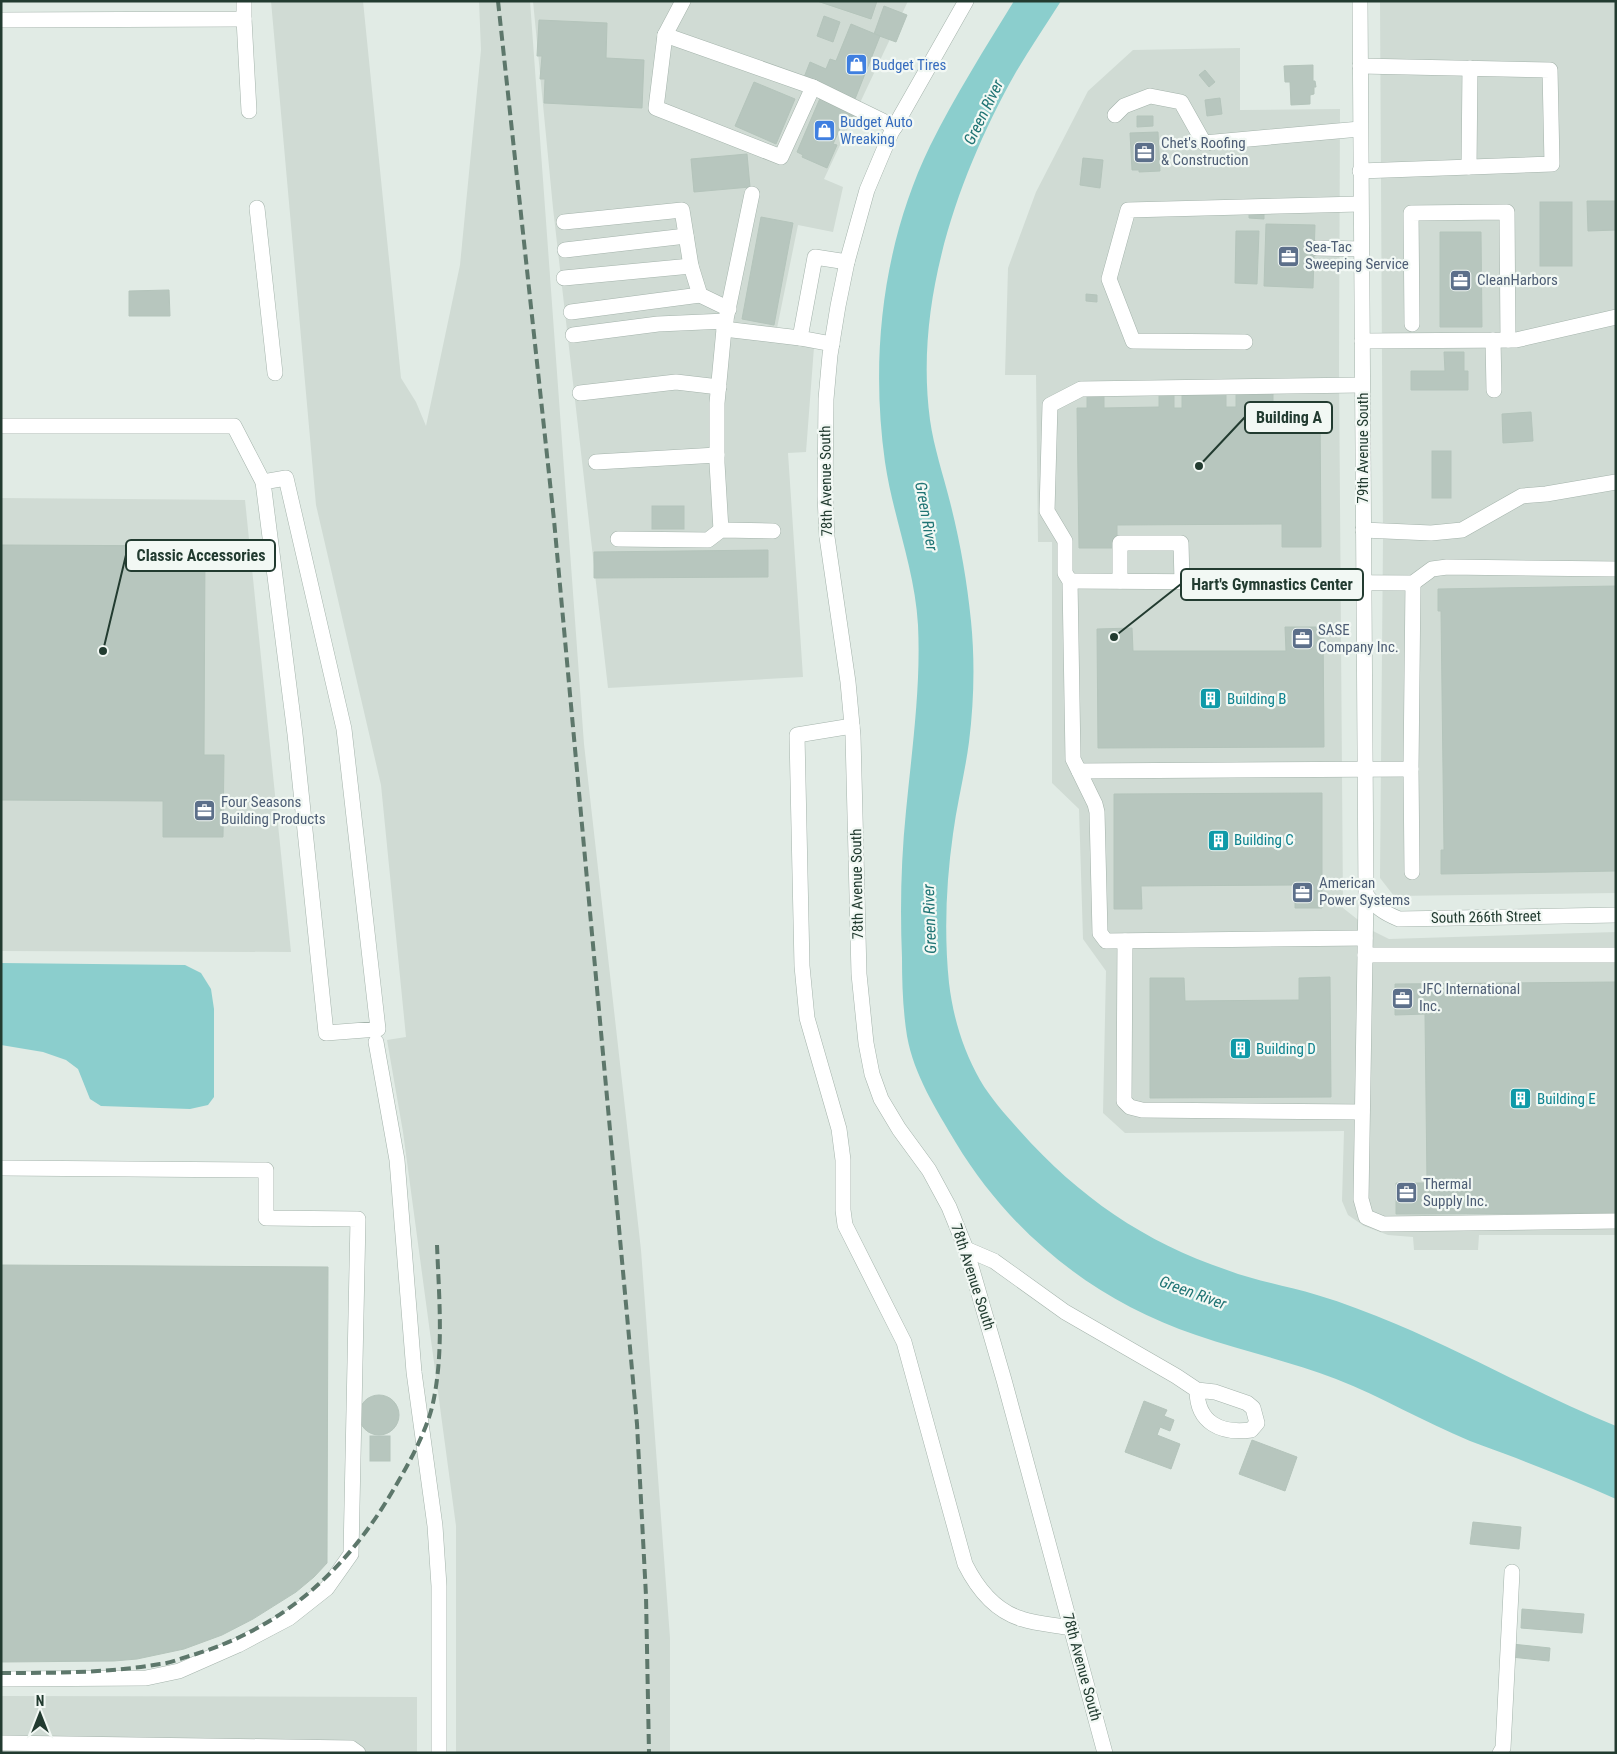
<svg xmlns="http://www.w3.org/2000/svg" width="1617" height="1754" font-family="'Roboto Condensed',sans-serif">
  <rect width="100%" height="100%" fill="#e1ebe5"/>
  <g fill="#d0dbd4">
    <polygon points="271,1 363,1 401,378 416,402 426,426 460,265 481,50 479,1 530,1 584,744 641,1250 670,1638 670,1753 456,1753 456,1526 403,1132 387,1040 406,1037 381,785 316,505"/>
    <polygon points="533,1 908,1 824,179 843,187 833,232 798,225 775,338 814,347 806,452 788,453 803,677 608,688 553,208"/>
    <polygon points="1380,1 1616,1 1616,893 1394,896 1380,878 1383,540"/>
    <polygon points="1240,48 1240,110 1340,109 1339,369 1343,908 1371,930 1389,939 1616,932 1616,1235 1479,1235 1478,1250 1414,1250 1413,1237 1388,1235 1364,1226 1348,1215 1342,1201 1344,1131 1125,1133 1103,1113 1106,971 1083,939 1079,809 1052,783 1052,542 1038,542 1036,375 1005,375 1008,268 1036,192 1088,91 1133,50"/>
    <polygon points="1,498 245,500 291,952 1,951"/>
    <polygon points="1,1696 417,1697 417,1753 1,1753"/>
  </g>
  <g fill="#8bcecd">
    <path d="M1014,1h47c-15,24 -31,47 -45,71 -58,103 -102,229 -86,348 4,28 13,54 20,82 10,39 17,79 21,119 4,40 3,81 -2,121 -4,31 -12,61 -16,92 -7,49 -9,100 -4,149 4,34 14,67 31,97 11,19 26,35 40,51 59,66 124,111 207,139 29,11 60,16 90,25 27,8 53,18 79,29 74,31 145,72 220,102v73c-33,-15 -67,-28 -100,-41 -15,-6 -31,-11 -46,-17 -46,-19 -88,-44 -134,-62 -46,-18 -94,-28 -140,-44 -101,-34 -185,-101 -240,-192 -20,-34 -42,-68 -49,-107 -4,-25 -5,-52 -5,-78 -2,-49 -1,-98 4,-147 6,-62 15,-124 12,-186 -3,-56 -25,-108 -33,-163 -15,-107 -2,-219 45,-316 25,-50 55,-98 84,-145z"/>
    <polygon points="1,963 185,965 201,973 211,989 214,1009 214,1097 208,1105 190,1109 101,1106 90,1099 78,1069 66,1060 43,1052 1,1045"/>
  </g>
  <g fill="#b7c6be" stroke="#b4c4bb">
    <polygon points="817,1 877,1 871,19"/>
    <polygon points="884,6 907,15 896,42 874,34"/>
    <polygon points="824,16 840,22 833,42 817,36"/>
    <polygon points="539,20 607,23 606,58 644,60 642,108 544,103 545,79 540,79 542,56 537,56"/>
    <polygon points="851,24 880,36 855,99 803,80 810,62 826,69 830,59 836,61"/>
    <polygon points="1313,65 1313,81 1315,81 1316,87 1314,87 1314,94 1310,95 1310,104 1291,105 1290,82 1285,82 1284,66"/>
    <polygon points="1205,70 1215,82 1209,87 1199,75"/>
    <polygon points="754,82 795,99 776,144 735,126"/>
    <polygon points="821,96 849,108 846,113 855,116 850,127 842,124 833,144 837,145 827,168 802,157 803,155 797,152"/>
    <polygon points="1220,98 1222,114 1207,116 1205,100"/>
    <polygon points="1137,116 1153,116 1153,126 1137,127"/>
    <polygon points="1158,132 1160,171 1139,172 1139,170 1132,170 1130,133"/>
    <polygon points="747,154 750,187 694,192 691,159"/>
    <polygon points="1083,158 1103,160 1100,188 1080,185"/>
    <polygon points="1587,201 1616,201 1616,230 1588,231"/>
    <rect x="1540" y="202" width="32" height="64"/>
    <polygon points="1249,212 1264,213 1264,219 1249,218"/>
    <polygon points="761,217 793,223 774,325 742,319"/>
    <polygon points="1266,224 1315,225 1313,288 1264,286"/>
    <polygon points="1236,231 1259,231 1257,284 1235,283"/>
    <polygon points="1440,232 1481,232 1482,327 1440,327"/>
    <polygon points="169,290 170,316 129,316 129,291"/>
    <polygon points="1086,294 1097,295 1097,302 1086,301"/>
    <polygon points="1444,352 1464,352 1464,371 1468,371 1468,390 1411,390 1411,371 1445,371"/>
    <polygon points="1159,391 1174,391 1174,408 1182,408 1182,395 1189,395 1189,392 1226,391 1226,407 1236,407 1236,392 1273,391 1273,407 1320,406 1321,547 1282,547 1282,524 1117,525 1117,548 1079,548 1077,408 1087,408 1087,395 1104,395 1104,408 1159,407"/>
    <polygon points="1531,412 1533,441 1503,443 1502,414"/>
    <rect x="1432" y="451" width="19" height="47"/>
    <rect x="652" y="506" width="32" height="23"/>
    <polygon points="1,545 205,546 204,755 224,755 223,837 163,837 163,801 1,800"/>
    <polygon points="768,550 768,577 594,578 594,552"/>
    <polygon points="1616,586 1616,871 1441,874 1441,850 1444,850 1441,611 1438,611 1438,589"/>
    <polygon points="1285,627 1323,627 1324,747 1098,748 1097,629 1132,628 1133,651 1286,651"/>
    <polygon points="1322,793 1322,908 1295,908 1295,885 1141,886 1142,909 1114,909 1114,794"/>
    <polygon points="1330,977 1331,1097 1150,1098 1150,978 1184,978 1185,1001 1299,1000 1299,978"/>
    <polygon points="1616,982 1616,1213 1396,1214 1396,1183 1427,1183 1425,1014 1395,1015 1395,984"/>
    <polygon points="1,1265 328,1267 327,1563 314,1577 296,1592 253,1619 222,1635 184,1649 137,1659 114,1661 1,1662"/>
    <circle cx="379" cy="1415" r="20"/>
    <polygon points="1144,1401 1167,1410 1164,1416 1174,1420 1170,1431 1160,1427 1157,1435 1180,1444 1171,1469 1125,1452"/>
    <rect x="370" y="1436" width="20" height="25"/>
    <polygon points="1252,1440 1297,1457 1285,1491 1239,1474"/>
    <polygon points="1473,1522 1521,1527 1519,1549 1470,1544"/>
    <polygon points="1522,1609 1584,1614 1582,1633 1521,1628"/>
    <polygon points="1512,1644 1550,1648 1549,1661 1511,1657"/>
  </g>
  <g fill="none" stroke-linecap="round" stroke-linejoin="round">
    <defs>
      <g id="minor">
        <polyline points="683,1 665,35 813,87 895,127"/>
        <polyline points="966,1 891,133 867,190 847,262 838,306 830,355 826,399 825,496 827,537 848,682 853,736 859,974 866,1043 872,1074 881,1099 899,1129 929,1170 949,1207 966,1249 1004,1380 1105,1753"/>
        <polyline points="1360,1 1366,895 1361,1199 1366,1217 1383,1224 1616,1221"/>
        <polyline points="244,19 249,111"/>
        <polyline points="1,20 244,19 244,1"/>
        <polyline points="665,35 656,108 781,157 813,87"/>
        <polyline points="1360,66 1550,70 1552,164 1360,171"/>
        <polyline points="1115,115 1124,106 1150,96 1181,102 1204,143 1360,129"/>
        <polyline points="1469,167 1470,68"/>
        <polyline points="257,208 275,373"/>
        <polyline points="564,222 682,210 691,266 700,295 729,309"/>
        <polyline points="1317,248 1361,249"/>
        <polyline points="565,250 686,236"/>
        <polyline points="564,278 691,266"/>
        <polyline points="571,312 700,295"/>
        <polyline points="1412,324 1411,213 1507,212 1508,340"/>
        <polyline points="724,329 800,338"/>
        <polyline points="573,335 658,324 726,321"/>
        <polyline points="1493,340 1494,390"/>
        <polyline points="1362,341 1516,340 1616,317"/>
        <polyline points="1245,342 1133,341 1109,279 1128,210 1360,204"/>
        <polyline points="832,344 800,338 815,257 847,262"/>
        <polyline points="1362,385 1081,389 1050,405 1047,511 1065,541 1065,573 1070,581 1073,759 1095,804 1097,812 1100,933 1106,941 1365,938"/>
        <polyline points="580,393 676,382 719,387"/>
        <polyline points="1,426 234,426 263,482 295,734 326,1033 378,1029 344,729 286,478 263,482"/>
        <polyline points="596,462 717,455"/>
        <polyline points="721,530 717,463 717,403 724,329 752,194"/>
        <polyline points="1363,530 1431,533 1462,530 1522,496 1546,494 1616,482"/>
        <polyline points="618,539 708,540 721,530 773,531"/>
        <polyline points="1070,581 1413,583 1432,569 1447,567 1616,569"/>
        <polyline points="1120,581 1120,543 1181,543 1182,581"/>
        <path d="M852,726l-55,9 5,231 5,52 32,111 4,31v50l2,15 59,117 61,222c12,24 30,47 57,55 15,5 33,6 49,9"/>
        <polyline points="1411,769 1412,872"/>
        <polyline points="1079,771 1411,769 1413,583"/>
        <path d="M1366,895c10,12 18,18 33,24l217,-4"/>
        <polyline points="1125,941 1124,1101 1130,1107 1142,1110 1362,1112"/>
        <polyline points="1365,955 1616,955"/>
        <polyline points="376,1042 397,1160 414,1372 435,1526 439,1586 439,1753"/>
        <polyline points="1,1168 266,1170 266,1218 358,1219 351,1554 327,1588 289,1618 238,1645 179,1671 146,1678 1,1679"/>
        <path d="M966,1249l28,12 71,51 111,64 21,14 18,2 32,11 6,5 4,15 -6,7c-30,4 -54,-7 -54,-40"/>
        <polyline points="1,1743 351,1748 358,1753"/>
        <polyline points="1500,1753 1503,1748 1512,1572"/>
      </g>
    </defs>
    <use href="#minor" stroke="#a4b3ab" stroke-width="16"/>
    <use href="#minor" stroke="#fff" stroke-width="15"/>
    <g stroke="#5d776b" stroke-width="4" stroke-dasharray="10 5" stroke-linecap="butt">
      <polyline points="498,1 554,520 637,1424 646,1596 649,1753"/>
      <path d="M1,1673c53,0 107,0 159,-9 12,-1 24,-7 36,-10 83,-26 144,-78 190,-152 17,-28 40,-67 47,-99 11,-51 6,-106 4,-158"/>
    </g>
  </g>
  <defs>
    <symbol id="shop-square" viewBox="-11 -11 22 22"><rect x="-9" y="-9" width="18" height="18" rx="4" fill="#3f7fe0" stroke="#f2f8f4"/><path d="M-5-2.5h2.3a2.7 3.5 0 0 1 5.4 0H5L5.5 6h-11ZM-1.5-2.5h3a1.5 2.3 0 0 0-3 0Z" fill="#fff"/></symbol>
    <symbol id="office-square" viewBox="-11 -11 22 22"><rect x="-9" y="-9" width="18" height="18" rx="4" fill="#5c6f8a" stroke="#f2f8f4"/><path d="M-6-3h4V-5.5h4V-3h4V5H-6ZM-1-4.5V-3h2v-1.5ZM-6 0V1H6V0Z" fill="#fff"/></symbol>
    <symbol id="building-square" viewBox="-11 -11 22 22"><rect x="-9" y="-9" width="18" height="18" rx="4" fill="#0f9aa8" stroke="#f2f8f4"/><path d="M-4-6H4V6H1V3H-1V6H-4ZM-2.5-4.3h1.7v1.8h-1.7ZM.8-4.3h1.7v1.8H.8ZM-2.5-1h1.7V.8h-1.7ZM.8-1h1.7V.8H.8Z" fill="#fff"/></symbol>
  </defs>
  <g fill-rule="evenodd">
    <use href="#shop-square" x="844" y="52" width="25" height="25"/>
    <use href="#shop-square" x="812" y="118" width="25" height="25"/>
    <use href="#office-square" x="1132" y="140" width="25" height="25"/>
    <use href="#office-square" x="1276" y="244" width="25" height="25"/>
    <use href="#office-square" x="1448" y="268" width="25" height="25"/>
    <use href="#office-square" x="1290" y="626" width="25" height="25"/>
    <use href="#building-square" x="1198" y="686" width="25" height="25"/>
    <use href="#office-square" x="192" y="798" width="25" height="25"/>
    <use href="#building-square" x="1206" y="828" width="25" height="25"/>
    <use href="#office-square" x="1290" y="880" width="25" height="25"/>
    <use href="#office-square" x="1390" y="986" width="25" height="25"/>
    <use href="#building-square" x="1228" y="1036" width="25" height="25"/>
    <use href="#building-square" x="1508" y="1086" width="25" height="25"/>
    <use href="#office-square" x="1394" y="1180" width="25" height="25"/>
  </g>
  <g text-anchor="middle" stroke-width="4.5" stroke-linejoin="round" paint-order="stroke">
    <g font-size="15" fill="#366cbe" stroke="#f2f8f4" text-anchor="start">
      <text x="872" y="70">Budget Tires</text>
      <text x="840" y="127">Budget Auto<tspan x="840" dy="17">Wreaking</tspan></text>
    </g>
    <g font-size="15" fill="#4e5e75" stroke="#f2f8f4" text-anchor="start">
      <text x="1161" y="148">Chet's Roofing<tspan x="1161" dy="17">&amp; Construction</tspan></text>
      <text x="1305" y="252">Sea-Tac<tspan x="1305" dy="17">Sweeping Service</tspan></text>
      <text x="1477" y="285">CleanHarbors</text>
      <text x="1318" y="635">SASE<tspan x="1318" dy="17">Company Inc.</tspan></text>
      <text x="221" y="807">Four Seasons<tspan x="221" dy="17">Building Products</tspan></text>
      <text x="1319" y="888">American<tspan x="1319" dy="17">Power Systems</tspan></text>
      <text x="1419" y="994">JFC International<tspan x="1419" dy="17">Inc.</tspan></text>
      <text x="1423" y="1189">Thermal<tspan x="1423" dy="17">Supply Inc.</tspan></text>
    </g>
    <g font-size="15" fill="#223b30" stroke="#f2f8f4">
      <text transform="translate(1363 448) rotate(-90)" y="5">79th Avenue South</text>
      <text transform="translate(826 481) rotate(-91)" y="5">78th Avenue South</text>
      <text transform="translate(857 884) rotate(-91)" y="5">78th Avenue South</text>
      <text transform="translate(1486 917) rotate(-1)" y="5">South 266th Street</text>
      <text transform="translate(973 1277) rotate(72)" y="5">78th Avenue South</text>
      <text transform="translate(1082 1667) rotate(75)" y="5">78th Avenue South</text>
    </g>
    <g font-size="15" fill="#0d838f" stroke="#f2f8f4" text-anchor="start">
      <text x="1227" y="704">Building B</text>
      <text x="1234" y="845">Building C</text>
      <text x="1256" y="1054">Building D</text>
      <text x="1537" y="1104">Building E</text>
    </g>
    <g font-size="16" font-style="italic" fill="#1f7474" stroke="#f2f8f4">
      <text transform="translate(983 112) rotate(-64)" y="6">Green River</text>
      <text transform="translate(927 516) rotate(80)" y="6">Green River</text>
      <text transform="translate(929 919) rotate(-92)" y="6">Green River</text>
      <text transform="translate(1193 1292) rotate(20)" y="6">Green River</text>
    </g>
  </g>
  <path fill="none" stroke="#223b30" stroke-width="2" d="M1199 466L1245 417M103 651L126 555M1114 637L1181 584"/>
  <g fill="#223b30" stroke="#f2f8f4" stroke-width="2">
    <circle cx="1199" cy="466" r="5"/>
    <circle cx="103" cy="651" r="5"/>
    <circle cx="1114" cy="637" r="5"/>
  </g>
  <g fill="#f2f8f4" stroke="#223b30" stroke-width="2">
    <rect x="1245" y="402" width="87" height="31" rx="5"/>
    <rect x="126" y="540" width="149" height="31" rx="5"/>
    <rect x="1181" y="569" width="182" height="31" rx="5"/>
  </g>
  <g font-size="16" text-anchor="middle" font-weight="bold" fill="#223b30">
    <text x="1289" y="423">Building A</text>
    <text x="201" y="561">Classic Accessories</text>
    <text x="1272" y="590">Hart's Gymnastics Center</text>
  </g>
  <rect width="1617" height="1754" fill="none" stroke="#223b30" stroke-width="5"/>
  <g transform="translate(40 1714)" stroke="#f2f8f4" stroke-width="4" paint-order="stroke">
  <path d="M0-4L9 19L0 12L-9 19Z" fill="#223b30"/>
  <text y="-8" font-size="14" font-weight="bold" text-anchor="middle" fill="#223b30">N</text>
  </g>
</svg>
